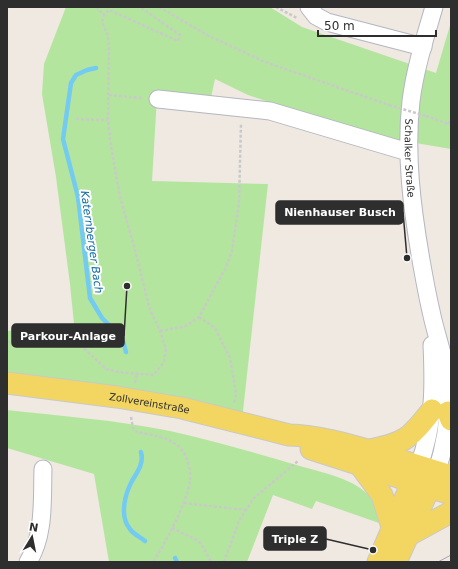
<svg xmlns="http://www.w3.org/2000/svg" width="458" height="569" font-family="'DejaVu Sans',sans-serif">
  <rect width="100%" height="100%" fill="#efe9e1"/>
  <g fill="#b4e59e">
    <polygon points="66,7 270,7 302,27 436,73 451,22 451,149 392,139 333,123 248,95 215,79 210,102 157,97 152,181 268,184 242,420 7,381 7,331 74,324 70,284 56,177 42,94 44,64"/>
    <path d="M7,410c54,6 109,10 163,21 41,9 82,21 123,33 22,7 53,12 71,27 10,8 13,19 15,32l-63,-22 -4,8 -39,-14 -26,67h-138l-15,-88 -87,-26z"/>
  </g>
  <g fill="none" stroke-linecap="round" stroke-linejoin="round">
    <g stroke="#74cbf1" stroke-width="4.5">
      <polyline points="96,68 87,70 76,75 71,83 63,139 78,197 90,298 102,318 117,333 123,341 126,352"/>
      <path d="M141,452c3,11 -3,19 -9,29 -7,13 -13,35 -2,48 3,5 10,8 15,12"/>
      <polyline points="175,558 177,562"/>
    </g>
    <defs>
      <g id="minor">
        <polyline points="309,7 316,16 327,22 423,47"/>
        <path id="s1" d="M434,7c-9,31 -19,62 -23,94 -6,53 1,107 10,159 3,17 6,34 10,51 4,20 11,39 15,59 6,34 1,69 -9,101"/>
        <polyline points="158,99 270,111 408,152"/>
        <path d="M419,465c15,-40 15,-78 13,-120"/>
        <path d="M28,562c17,-27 14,-62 15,-93"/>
      </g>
      <g id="major">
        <path id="s2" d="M7,383l110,14 65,11 107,27c30,1 57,9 85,17 26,8 51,16 77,24"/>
        <polyline points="448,412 451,420"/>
        <polyline points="311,449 451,494"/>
        <path d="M370,450c36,-7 40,-12 62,-40"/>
        <polyline points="359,464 382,495 392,527"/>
        <polyline points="409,535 451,512"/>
        <polyline points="378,562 418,468"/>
        <polyline points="396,562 436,473"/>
      </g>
    </defs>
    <use href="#minor" stroke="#b4b6c1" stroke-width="19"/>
    <use href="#major" stroke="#c9c9c9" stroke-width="23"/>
    <g stroke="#c9c9c9" stroke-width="2.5" stroke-dasharray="3 2" stroke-linecap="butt">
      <polyline points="96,7 104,15"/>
      <polyline points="159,7 209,36 265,62 389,105"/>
      <polyline points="276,7 297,18"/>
      <polyline points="109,95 142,98"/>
      <polyline points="426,116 451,125"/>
      <polyline points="76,119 108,120"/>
      <polyline points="448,124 451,120"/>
      <polyline points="199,317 215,328 230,358 236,394 234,404"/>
      <polyline points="160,331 186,326 199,317 226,267 232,251 239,203 241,124"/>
      <polyline points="7,342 76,341 106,369 118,372 154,375 164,362 166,349 160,331 150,310 134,246 120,197 111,146 108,120 109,47 108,36 102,22 104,15 109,10 178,41 180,35 140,7"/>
      <polyline points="135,383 137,373"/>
      <path d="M131,417l2,11 3,4c15,3 35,5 45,17 7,7 10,23 9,32 -3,22 -25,63 -37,81"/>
      <polyline points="184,503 245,510"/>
      <polyline points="172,528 197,540 202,545 211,562"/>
      <polyline points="224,562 239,521 253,499 298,461"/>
    </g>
    <use href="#minor" stroke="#fff" stroke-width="17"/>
    <use href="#major" stroke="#f3d662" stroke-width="21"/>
    <polyline stroke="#a3a5b8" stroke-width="1" points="438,562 451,555"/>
    <polyline stroke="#c9c9c9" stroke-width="2.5" stroke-dasharray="3 2" stroke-linecap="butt" points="389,105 426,116"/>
  </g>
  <g text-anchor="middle" stroke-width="4" stroke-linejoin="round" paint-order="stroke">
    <g font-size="10" fill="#2e2e2e" stroke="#fff">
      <text dy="4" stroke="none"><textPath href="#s1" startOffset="154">Schalker Straße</textPath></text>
      <text dy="4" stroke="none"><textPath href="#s2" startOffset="144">Zollvereinstraße</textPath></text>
    </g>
    <g font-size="11" font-style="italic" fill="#0c6aa3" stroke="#fff">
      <text transform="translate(92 242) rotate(82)" y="4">Katernberger Bach</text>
    </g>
  </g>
  <path fill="none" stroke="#2e2e2e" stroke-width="1.5" d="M407 258L403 212M127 286L124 336M373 550L326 539"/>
  <g fill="#2e2e2e" stroke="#fff" stroke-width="1.5">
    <circle cx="407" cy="258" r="4"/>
    <circle cx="127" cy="286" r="4"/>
    <circle cx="373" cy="550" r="4"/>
  </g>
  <g fill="#2e2e2e" stroke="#2e2e2e" stroke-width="1.5">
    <rect x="276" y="201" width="127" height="23" rx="4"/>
    <rect x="12" y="324" width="112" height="23" rx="4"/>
    <rect x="264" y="527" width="62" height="23" rx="4"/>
  </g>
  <g font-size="11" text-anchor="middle" font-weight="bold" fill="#fff">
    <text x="340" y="216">Nienhauser Busch</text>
    <text x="68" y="340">Parkour-Anlage</text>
    <text x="295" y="543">Triple Z</text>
  </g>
  <rect width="458" height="569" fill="none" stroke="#2e2e2e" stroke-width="16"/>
  <g transform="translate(32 537) rotate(10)" stroke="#ffffff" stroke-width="3" paint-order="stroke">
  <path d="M0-3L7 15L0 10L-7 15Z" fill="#2e2e2e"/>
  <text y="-6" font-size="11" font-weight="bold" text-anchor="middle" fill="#2e2e2e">N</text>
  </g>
  <path d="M318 30v6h118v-6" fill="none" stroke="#2e2e2e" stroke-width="2"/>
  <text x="324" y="30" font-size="12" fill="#2e2e2e" stroke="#ffffff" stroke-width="3" paint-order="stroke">50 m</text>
</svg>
